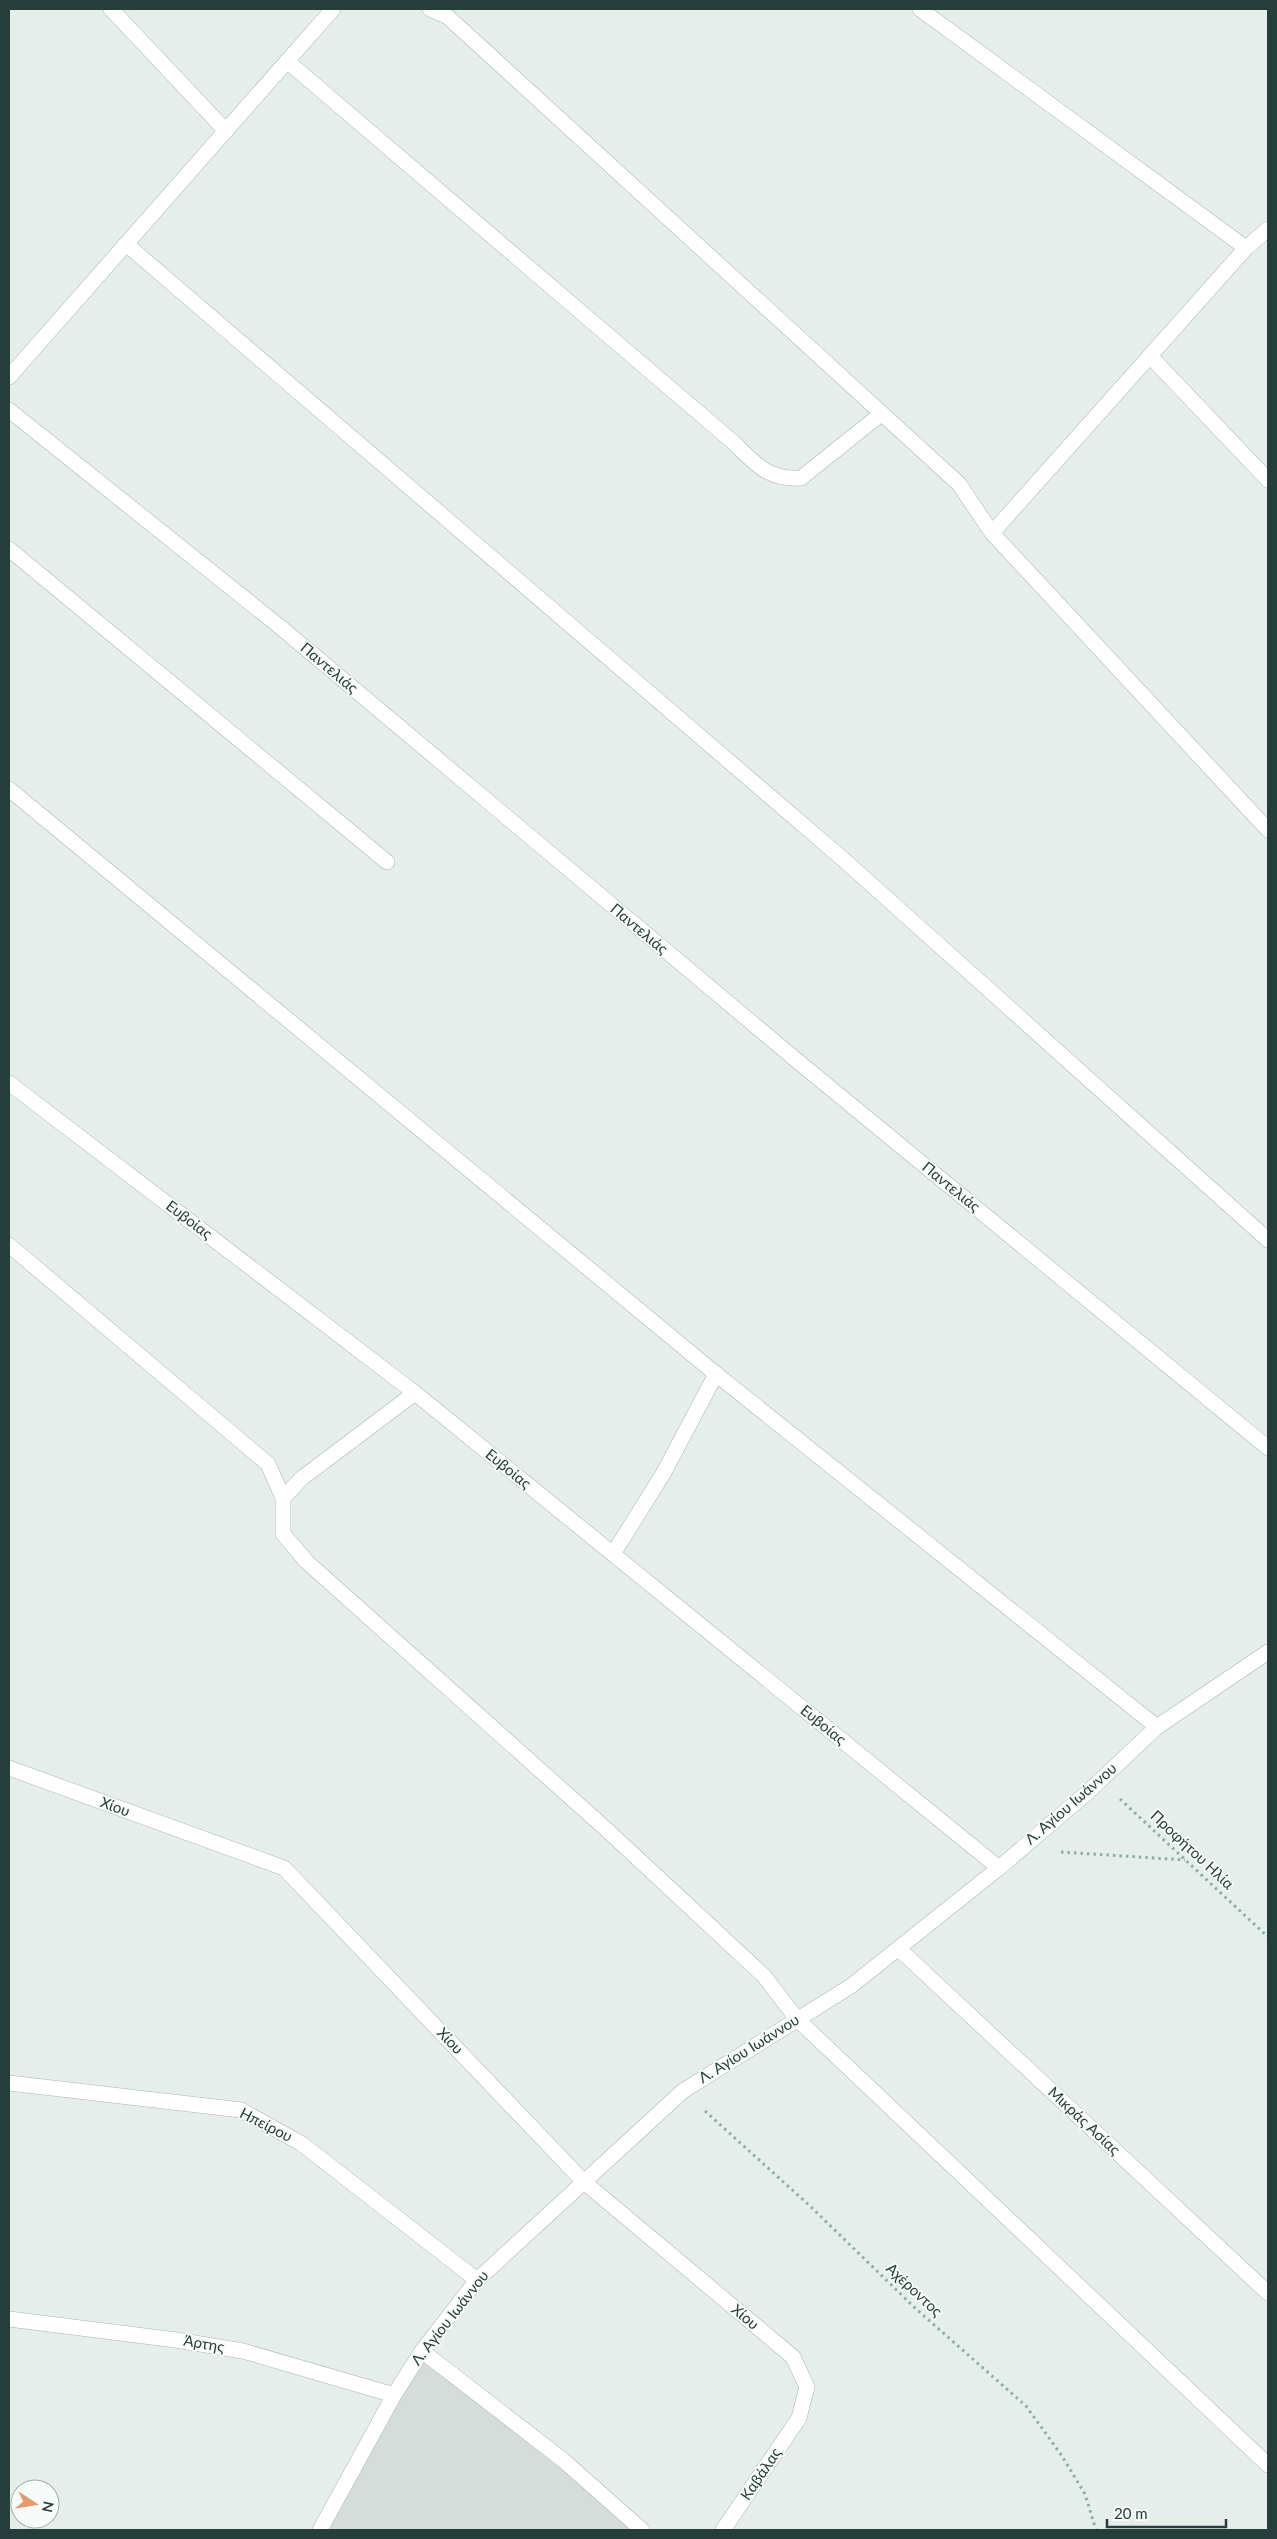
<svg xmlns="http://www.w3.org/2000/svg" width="1277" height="2539" font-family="Lato,sans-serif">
  <rect width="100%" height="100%" fill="#e6eeeb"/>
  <polygon fill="#d4ddda" points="422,2351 638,2530 325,2530"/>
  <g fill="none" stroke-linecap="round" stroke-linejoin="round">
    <defs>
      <g id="minor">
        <polyline points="111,9 226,131"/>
        <polyline points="430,9 448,17 959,484 992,533 1268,830"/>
        <polyline points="920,9 1246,248"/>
        <path d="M287,61l446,381c23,22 34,38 68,36l80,-64"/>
        <polyline points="126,244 844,860 1268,1240"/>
        <polyline points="1150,356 1268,480"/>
        <polyline points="9,377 333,9"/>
        <polyline points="9,410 279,626 795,1059 1268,1448"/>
        <polyline points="992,533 1246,248 1268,229"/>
        <polyline points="9,549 387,862"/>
        <polyline points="9,789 716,1374 1157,1727"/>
        <polyline points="9,1083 415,1393 999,1868"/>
        <polyline points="9,1245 268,1464 283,1498 283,1534 307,1562 607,1830 764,1976 797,2019 1268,2465"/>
        <polyline points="283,1498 302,1478 415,1393"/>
        <polyline points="613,1554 663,1474 716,1374"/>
        <polyline points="9,1768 284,1868 584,2182 793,2357 807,2387 799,2418 723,2530"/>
        <polyline points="899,1949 1268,2293"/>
        <polyline points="9,2083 241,2110 302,2144 477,2280"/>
        <polyline points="9,2319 176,2340 243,2351 394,2395"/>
        <polyline points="422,2351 563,2460 642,2530"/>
      </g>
      <polyline id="tertiary" points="320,2530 394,2395 422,2351 477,2280 683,2091 851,1986 999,1868 1088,1792 1157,1727 1268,1652"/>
    </defs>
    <use href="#minor" stroke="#a9b6b3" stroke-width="16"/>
    <use href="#tertiary" stroke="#a9b6b3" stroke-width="16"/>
    <g stroke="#8aaea7" stroke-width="3" stroke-dasharray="2.5 4" stroke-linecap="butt">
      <polyline points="1120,1799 1268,1937"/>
      <polyline points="1061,1852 1185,1860"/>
      <polyline points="705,2111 810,2206 915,2308 1026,2406 1062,2456 1085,2494 1096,2530"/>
    </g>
    <use href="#minor" stroke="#fff" stroke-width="15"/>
    <use href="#tertiary" stroke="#fff" stroke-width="15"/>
  </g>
  <g text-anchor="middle" stroke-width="4" stroke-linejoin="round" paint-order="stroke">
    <g font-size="15" fill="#263e3b" stroke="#f6faf9">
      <text transform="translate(329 668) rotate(40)" y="5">Παντελιάς</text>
      <text transform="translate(639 929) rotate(40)" y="5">Παντελιάς</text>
      <text transform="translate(951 1187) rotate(39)" y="5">Παντελιάς</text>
      <text transform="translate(189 1220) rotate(37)" y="5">Ευβοίας</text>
      <text transform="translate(508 1469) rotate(39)" y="5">Ευβοίας</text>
      <text transform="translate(823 1725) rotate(39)" y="5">Ευβοίας</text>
      <text transform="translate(1071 1804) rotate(-41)" y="5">Λ. Αγίου Ιωάννου</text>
      <text transform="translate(115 1807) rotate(20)" y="5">Χίου</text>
      <text transform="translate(1192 1850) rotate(43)" y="5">Προφήτου Ηλία</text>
      <text transform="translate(450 2041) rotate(46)" y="5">Χίου</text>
      <text transform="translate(749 2049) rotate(-32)" y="5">Λ. Αγίου Ιωάννου</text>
      <text transform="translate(1084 2121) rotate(43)" y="5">Μικράς Ασίας</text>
      <text transform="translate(266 2125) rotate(27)" y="5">Ηπείρου</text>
      <text transform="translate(914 2290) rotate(43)" y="5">Αχέροντος</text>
      <text transform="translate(745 2317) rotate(40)" y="5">Χίου</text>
      <text transform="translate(450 2318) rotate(-52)" y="5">Λ. Αγίου Ιωάννου</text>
      <text transform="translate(204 2344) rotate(10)" y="5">Άρτης</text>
      <text transform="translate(761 2474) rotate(-56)" y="5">Καβάλας</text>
    </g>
  </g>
  <rect width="1277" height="2539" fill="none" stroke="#263e3b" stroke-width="20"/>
  <g transform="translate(35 2504) rotate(102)"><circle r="24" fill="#f6faf9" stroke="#a3afad"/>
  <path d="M0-4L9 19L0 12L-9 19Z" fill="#e5996c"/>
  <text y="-8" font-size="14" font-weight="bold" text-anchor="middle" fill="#263e3b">N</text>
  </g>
  <path d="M1107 2519v8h119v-8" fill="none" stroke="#263e3b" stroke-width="2.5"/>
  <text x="1114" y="2519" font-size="15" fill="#263e3b" stroke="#f6faf9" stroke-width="4" paint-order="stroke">20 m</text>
</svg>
